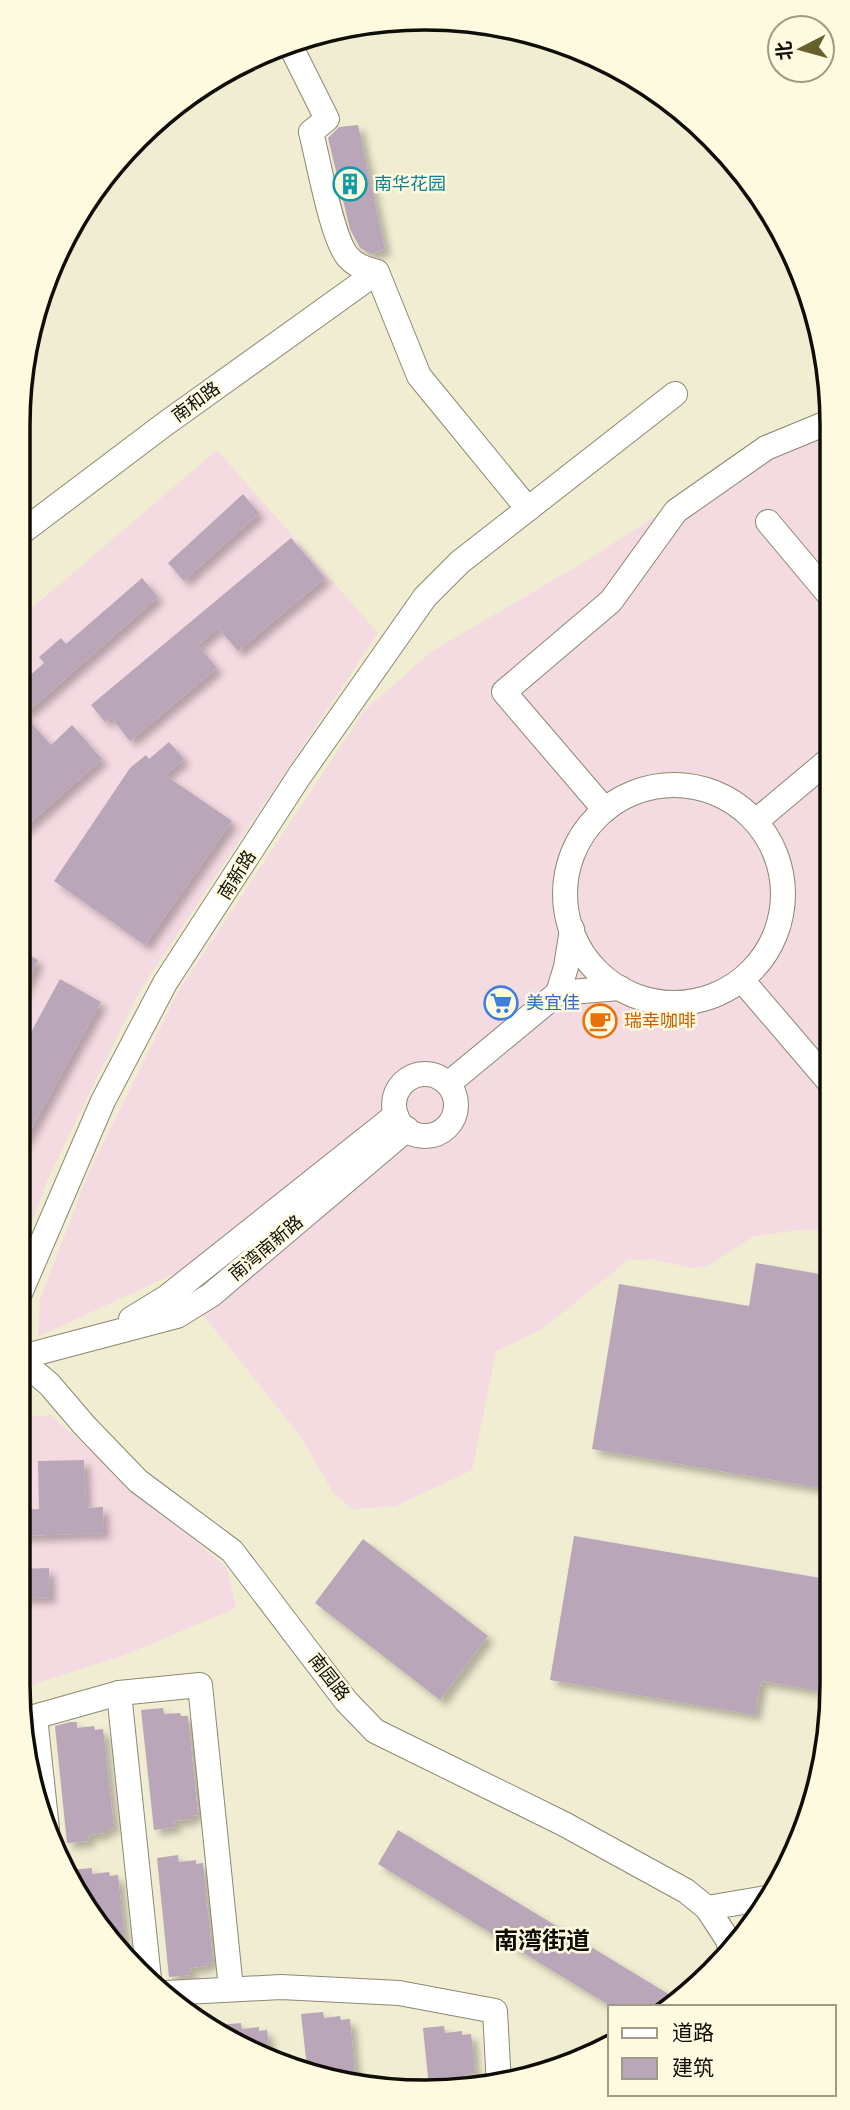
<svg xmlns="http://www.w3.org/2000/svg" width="850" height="2110" font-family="Signika,'Noto Sans SC',sans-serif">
  <defs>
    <filter id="shadow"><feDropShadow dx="6" dy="6" stdDeviation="3.5" flood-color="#0004"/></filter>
  </defs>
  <rect width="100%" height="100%" fill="#f1edd3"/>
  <g fill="#f4dae1">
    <polygon points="829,415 831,1232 805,1229 754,1236 708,1266 691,1268 653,1259 628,1260 542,1329 496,1351 472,1470 396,1506 353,1509 334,1494 298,1433 171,1275 38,1337 40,1300 87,1176 178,992 364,711 431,652 586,561 685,497"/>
    <polygon points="217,450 378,633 139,992 50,1174 18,1259 18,620"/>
    <polygon points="50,1415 227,1568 236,1608 122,1656 18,1689 18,1418"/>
  </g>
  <g fill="#b9a6b8" filter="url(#shadow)">
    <polygon points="358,125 385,249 371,254 360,248 350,229 328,138 339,127"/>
    <polygon points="243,494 259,513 184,581 168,563"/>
    <polygon points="291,538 325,578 238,651 218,628 198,645 217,668 130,741 111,717 105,722 91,705"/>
    <polygon points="142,578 158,597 24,715 51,745 72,725 102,759 18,834 18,686 44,663 39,657 61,638 66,644"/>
    <polygon points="169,742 184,759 165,775 232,821 145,945 54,881 130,768 146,755 149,759"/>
    <polygon points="18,950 38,960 18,1002"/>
    <polygon points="60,979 101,1002 18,1153 18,1056"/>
    <polygon points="756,1263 831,1276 832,1490 592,1449 619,1284 749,1306"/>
    <polygon points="84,1460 86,1508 103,1507 104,1533 18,1536 18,1510 39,1509 38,1461"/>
    <polygon points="574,1536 832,1580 831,1693 761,1681 755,1715 550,1680"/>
    <polygon points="363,1539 488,1636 440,1700 315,1603"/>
    <polygon points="49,1568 50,1597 18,1598 18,1569"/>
    <polygon points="163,1708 164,1714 180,1713 181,1716 188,1716 198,1815 191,1816 191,1819 174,1821 175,1827 154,1830 141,1710"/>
    <polygon points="70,1722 77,1722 77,1728 94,1726 95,1730 103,1729 114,1828 105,1829 105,1833 88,1835 89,1841 67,1843 55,1726"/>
    <polygon points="398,1830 675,1998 664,2007 612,2007 378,1864"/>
    <polygon points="178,1855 179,1862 196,1860 196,1864 203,1863 213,1962 206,1963 207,1966 190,1968 191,1975 169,1977 157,1858"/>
    <polygon points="92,1868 92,1874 109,1872 110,1876 118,1875 127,1961 118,1953 70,1870"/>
    <polygon points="323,2012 324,2018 340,2016 341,2020 350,2019 356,2084 307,2067 301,2014"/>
    <polygon points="241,2023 242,2029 259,2027 259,2031 267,2030 270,2055 222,2038 214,2032 220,2032 219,2025"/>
    <polygon points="444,2026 445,2033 462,2031 462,2035 471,2034 475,2073 466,2074 466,2078 450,2079 450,2086 429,2087 423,2028"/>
  </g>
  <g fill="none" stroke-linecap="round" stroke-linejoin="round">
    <defs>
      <g id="minor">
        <path d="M291,47l36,72 -16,13c7,27 21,107 37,125 8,9 18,12 29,15l42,104 109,133"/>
        <polyline points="768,522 830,596"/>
        <polyline points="18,535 165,424 377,272"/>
        <circle cx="674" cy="894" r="109"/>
        <polyline points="605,810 504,692 611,601 676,511 766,448 829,422"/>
        <polyline points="756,821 830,759"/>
        <polyline points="742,980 831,1084"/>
        <polyline points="558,993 566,967 572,929"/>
        <circle cx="425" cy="1105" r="31"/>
        <polyline points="448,1084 558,993 620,988"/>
        <polyline points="18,1298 103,1101 165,983 300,775 425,597 460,562 675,394"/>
        <polyline points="131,1319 167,1297 396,1115"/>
        <polyline points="18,1358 49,1384 85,1426 138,1481 232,1551 346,1701 375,1731 564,1824 686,1891 707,1908 728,1940 730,1949"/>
        <polyline points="18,1358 177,1316 211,1295 407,1129"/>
        <polyline points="119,1693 149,1979"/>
        <polyline points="35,1717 47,1829"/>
        <polyline points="23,1720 119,1693 200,1685 231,1989"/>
        <polyline points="707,1908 767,1898"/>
        <polyline points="166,1993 281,1987 399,1993 495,2011 499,2085"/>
      </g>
    </defs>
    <use href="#minor" stroke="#8c8871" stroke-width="26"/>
    <use href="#minor" stroke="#fff" stroke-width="24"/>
  </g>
  <defs>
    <symbol id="building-ring" viewBox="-11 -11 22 22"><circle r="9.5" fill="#fefae0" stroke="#0f9aa8" stroke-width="1.5"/><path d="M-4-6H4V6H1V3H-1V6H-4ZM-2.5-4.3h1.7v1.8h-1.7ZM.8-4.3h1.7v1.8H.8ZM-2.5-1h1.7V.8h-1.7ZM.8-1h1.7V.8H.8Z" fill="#0f9aa8"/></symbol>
    <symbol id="supermarket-ring" viewBox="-11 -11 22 22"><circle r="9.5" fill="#fefae0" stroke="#3f7fe0" stroke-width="1.5"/><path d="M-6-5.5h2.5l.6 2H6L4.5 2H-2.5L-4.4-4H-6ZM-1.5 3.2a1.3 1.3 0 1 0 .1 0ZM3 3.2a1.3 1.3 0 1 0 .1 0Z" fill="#3f7fe0"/></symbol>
    <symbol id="cafe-ring" viewBox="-11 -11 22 22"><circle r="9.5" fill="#fefae0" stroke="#e8710a" stroke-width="1.5"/><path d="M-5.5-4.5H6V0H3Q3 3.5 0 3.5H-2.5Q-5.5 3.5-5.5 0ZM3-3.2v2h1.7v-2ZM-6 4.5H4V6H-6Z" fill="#e8710a"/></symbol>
  </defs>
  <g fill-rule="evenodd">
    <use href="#building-ring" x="331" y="165" width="38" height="38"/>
    <use href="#supermarket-ring" x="482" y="984" width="38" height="38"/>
    <use href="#cafe-ring" x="581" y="1002" width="38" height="38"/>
  </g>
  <g text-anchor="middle" stroke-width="5" stroke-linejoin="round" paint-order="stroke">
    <g font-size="18" fill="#0d838f" stroke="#fefae0" text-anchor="start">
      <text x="374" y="190">南华花园</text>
    </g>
    <g font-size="18" fill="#0f0e06" stroke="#fefae0">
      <text transform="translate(196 402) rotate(-36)" y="6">南和路</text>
      <text transform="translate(237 875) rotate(-58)" y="6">南新路</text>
      <text transform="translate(266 1248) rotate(-40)" y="6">南湾南新路</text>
      <text transform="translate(329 1677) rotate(52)" y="6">南园路</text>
    </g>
    <g font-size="18" fill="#366cbe" stroke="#fefae0" text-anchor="start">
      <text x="526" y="1009">美宜佳</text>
    </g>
    <g font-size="18" fill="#c56008" stroke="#fefae0" text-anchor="start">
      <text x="624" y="1027">瑞幸咖啡</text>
    </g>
    <g font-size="24" font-weight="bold" fill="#0f0e06" stroke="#fefae0">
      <text x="542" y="1949">南湾街道</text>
    </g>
  </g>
  <path d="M0 0H850V2110H0ZM425 30H425A395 395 0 0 1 820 425V1685A395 395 0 0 1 425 2080H425A395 395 0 0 1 30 1685V425A395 395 0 0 1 425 30Z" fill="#fefae0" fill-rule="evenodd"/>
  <path fill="none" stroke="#0f0e06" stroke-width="3.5" d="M425 30H425A395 395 0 0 1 820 425V1685A395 395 0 0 1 425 2080H425A395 395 0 0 1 30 1685V425A395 395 0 0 1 425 30Z"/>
  <rect x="608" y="2005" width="228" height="91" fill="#fefae0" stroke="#9e9c89" stroke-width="2"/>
  <rect x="622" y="2028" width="35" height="10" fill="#ffffff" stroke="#9e9c89" stroke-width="2"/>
  <text x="672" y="2040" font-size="21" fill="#0f0e06">道路</text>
  <rect x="622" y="2058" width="35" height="21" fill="#b9a6b8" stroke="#9e9c89" stroke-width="2"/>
  <text x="672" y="2075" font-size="21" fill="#0f0e06">建筑</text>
  <g transform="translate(801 49) rotate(264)"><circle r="33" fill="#fefae0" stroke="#9e9c89" stroke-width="2"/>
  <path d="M0-5L12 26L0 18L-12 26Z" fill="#66602d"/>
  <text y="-10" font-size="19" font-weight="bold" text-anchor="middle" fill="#0f0e06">北</text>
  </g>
</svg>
